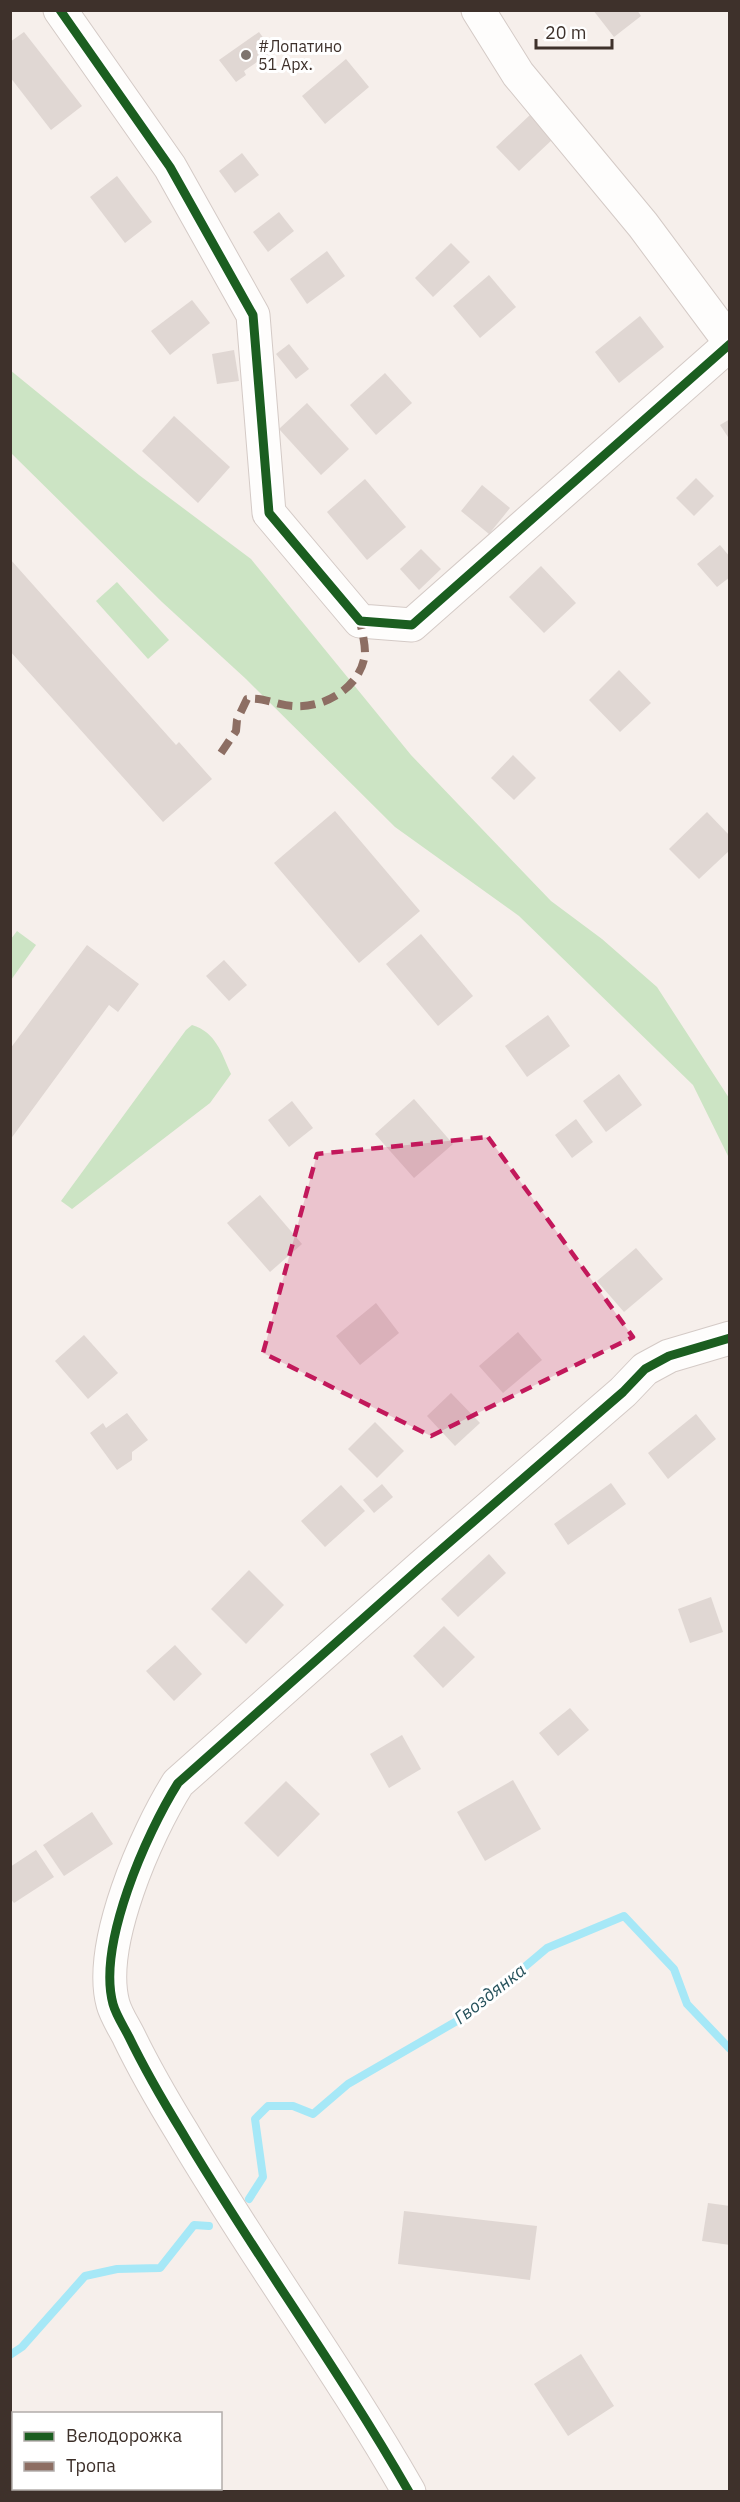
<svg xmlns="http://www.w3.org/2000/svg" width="740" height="2502" font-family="'IBM Plex Sans',sans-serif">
  <rect width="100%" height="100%" fill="#f6efeb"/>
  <g fill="#cce4c4">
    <polygon points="10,370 139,475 251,559 411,755 551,901 602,939 657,987 729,1098 729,1158 693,1085 519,916 395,827 246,679 162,602 11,453"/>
    <polygon points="117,582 169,640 148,659 96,601"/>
    <polygon points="17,931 36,945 11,980 11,939"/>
    <path d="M192,1025c24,7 30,29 39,49l-21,29 -138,106 -11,-8 125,-171z"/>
  </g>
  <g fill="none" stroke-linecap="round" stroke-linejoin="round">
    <g stroke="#a6e8f7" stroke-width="8">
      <polyline points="249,2199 263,2177 255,2119 268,2106 293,2106 313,2114 348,2084 469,2014 547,1948 624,1916 674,1969 687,2004 730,2049"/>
      <polyline points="10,2355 22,2347 85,2276 117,2269 160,2268 194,2225 209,2226"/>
    </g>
  </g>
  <g fill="#e0d7d3">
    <polygon points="593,10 637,10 641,16 614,37"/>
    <polygon points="24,32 82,106 51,130 10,77 10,42"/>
    <polygon points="259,32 273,51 244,71 246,75 236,82 219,60"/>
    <polygon points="346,59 369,87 325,124 302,96"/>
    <polygon points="531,114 554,138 519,171 496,147"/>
    <polygon points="242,153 259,175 235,193 219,171"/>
    <polygon points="117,176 152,222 125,243 90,197"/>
    <polygon points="279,212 294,231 268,252 253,232"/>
    <polygon points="451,243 470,262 433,297 415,278"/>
    <polygon points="327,251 345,276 307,304 290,279"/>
    <polygon points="489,275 516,307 480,338 453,306"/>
    <polygon points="192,300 210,323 170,355 151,331"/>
    <polygon points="640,316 664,347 619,383 595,352"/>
    <polygon points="289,344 309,369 296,379 276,354"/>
    <polygon points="234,350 239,381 217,384 212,354"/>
    <polygon points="385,373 412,403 376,435 350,405"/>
    <polygon points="307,403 349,449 321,475 279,429"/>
    <polygon points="174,416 230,467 198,503 142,451"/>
    <polygon points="730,419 730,440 720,425"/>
    <polygon points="696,478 714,496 694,516 676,498"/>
    <polygon points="365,479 406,527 367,560 327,512"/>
    <polygon points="482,485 510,508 489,534 461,511"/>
    <polygon points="720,545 730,557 730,577 717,587 697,564"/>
    <polygon points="421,549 441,569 419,590 400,569"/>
    <polygon points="10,559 176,745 179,742 212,779 163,822 10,651"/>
    <polygon points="541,566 576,603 544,633 509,597"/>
    <polygon points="619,670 651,703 620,732 589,700"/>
    <polygon points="513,755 536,778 514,800 491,778"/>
    <polygon points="335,811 420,911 359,963 274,863"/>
    <polygon points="707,812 730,836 730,850 699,879 669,849"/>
    <polygon points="421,934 473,996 438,1026 386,964"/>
    <polygon points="87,945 139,984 118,1012 109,1005 10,1140 10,1049"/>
    <polygon points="224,960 247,985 229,1001 206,976"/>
    <polygon points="548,1015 570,1046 527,1077 505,1046"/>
    <polygon points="619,1074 642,1105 606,1132 583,1101"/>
    <polygon points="414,1099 453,1144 414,1178 375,1134"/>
    <polygon points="292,1101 313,1128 289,1147 268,1120"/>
    <polygon points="576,1119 593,1142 572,1158 555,1135"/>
    <polygon points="260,1195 302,1244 270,1272 227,1223"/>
    <polygon points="636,1248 663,1279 624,1312 597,1281"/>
    <polygon points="376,1303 399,1333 360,1365 336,1336"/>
    <polygon points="518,1332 542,1360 503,1393 479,1366"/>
    <polygon points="84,1335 118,1373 88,1399 55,1361"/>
    <polygon points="451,1393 480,1423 455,1446 427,1416"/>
    <polygon points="127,1413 148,1440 132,1452 132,1460 117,1470 90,1433 103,1423 106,1428"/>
    <polygon points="696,1414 716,1439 668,1479 648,1453"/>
    <polygon points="375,1422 404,1451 377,1478 348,1449"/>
    <polygon points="611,1483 626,1504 568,1545 554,1524"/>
    <polygon points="382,1484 393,1497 374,1513 363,1500"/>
    <polygon points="341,1485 365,1511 325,1547 301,1521"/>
    <polygon points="489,1554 506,1573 458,1617 441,1599"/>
    <polygon points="249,1570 284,1605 246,1644 211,1609"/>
    <polygon points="711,1597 723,1632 690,1643 678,1609"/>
    <polygon points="444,1626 475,1657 443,1688 413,1656"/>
    <polygon points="175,1645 202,1674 174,1701 146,1671"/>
    <polygon points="570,1708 589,1730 558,1756 539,1733"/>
    <polygon points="402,1735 421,1769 389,1788 370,1754"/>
    <polygon points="513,1780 541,1829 485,1861 457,1812"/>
    <polygon points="286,1781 320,1814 278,1857 244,1823"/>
    <polygon points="92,1812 113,1844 64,1876 43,1845"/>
    <polygon points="36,1850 54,1877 14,1903 10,1898 10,1867"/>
    <polygon points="708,2203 730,2206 730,2245 702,2241"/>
    <polygon points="404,2211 537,2226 530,2280 398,2264"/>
    <polygon points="581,2354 614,2406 568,2436 534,2384"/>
  </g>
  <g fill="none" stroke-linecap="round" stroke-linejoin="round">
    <defs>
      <g id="minor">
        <polyline points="60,10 170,167 253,315 269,513 360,621 412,625 730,344"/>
        <polyline points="478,10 518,74 643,225 730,342"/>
        <path d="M409,2492c-71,-124 -155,-238 -227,-360 -19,-31 -37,-62 -53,-95 -5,-10 -13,-22 -16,-33 -16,-59 33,-170 65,-221l243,-216 202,-175 22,-23 24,-13 61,-18"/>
      </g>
    </defs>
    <use href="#minor" stroke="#d4cac6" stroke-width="35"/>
    <use href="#minor" stroke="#fefdfc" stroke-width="33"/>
    <path stroke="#8d6e63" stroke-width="8" stroke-dasharray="15 8" stroke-linecap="butt" d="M221,753l15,-22 1,-11 10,-21c16,-2 30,6 46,7 31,3 69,-19 72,-53 0,-10 -3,-22 -5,-32"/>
    <defs>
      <g id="cycleway">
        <polyline points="60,10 170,167 253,315 269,513 360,621 412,625 730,344"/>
        <path d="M409,2492c-71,-124 -155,-238 -227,-360 -19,-31 -37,-62 -53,-95 -5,-10 -13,-22 -16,-33 -16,-59 33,-170 65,-221l243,-216 202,-175 22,-23 24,-13 61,-18"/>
      </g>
    </defs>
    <use href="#cycleway" stroke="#fff" stroke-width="13"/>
    <use href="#cycleway" stroke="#1b5e20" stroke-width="9"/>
  </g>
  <path fill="#c2185b" fill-opacity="0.2" stroke="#c2185b" stroke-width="4.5" stroke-dasharray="12 8" stroke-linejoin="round" d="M488,1137l145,200 -202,99 -168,-83 54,-199z"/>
  <circle fill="#7e746e" stroke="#fff" stroke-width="2" cx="246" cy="55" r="6"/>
  <g text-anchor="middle" stroke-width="6" stroke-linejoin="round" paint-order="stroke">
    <g font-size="16" fill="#3e312b" stroke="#fff" text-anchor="start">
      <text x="258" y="52">#Лопатино<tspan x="258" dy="18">51 Арх.</tspan></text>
    </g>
    <g font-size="18" font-style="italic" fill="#26525c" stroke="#fff">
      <text transform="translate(490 1994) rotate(-38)" y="6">Гвоздянка</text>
    </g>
  </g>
  <rect width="740" height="2502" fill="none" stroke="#3e312b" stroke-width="24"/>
  <rect x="12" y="2412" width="210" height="78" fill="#ffffff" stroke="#b2adaa" stroke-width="1.5"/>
  <rect x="24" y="2432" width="30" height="9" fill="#1b5e20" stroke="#b2adaa" stroke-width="1.5"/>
  <text x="66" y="2442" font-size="18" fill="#3e312b">Велодорожка</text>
  <rect x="24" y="2462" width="30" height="9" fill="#8d6e63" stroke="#b2adaa" stroke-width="1.5"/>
  <text x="66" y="2472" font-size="18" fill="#3e312b">Тропа</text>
  <path d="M536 39v9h76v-9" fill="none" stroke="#3e312b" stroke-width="3"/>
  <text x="545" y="39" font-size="18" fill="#3e312b" stroke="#ffffff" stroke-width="4.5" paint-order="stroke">20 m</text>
</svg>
